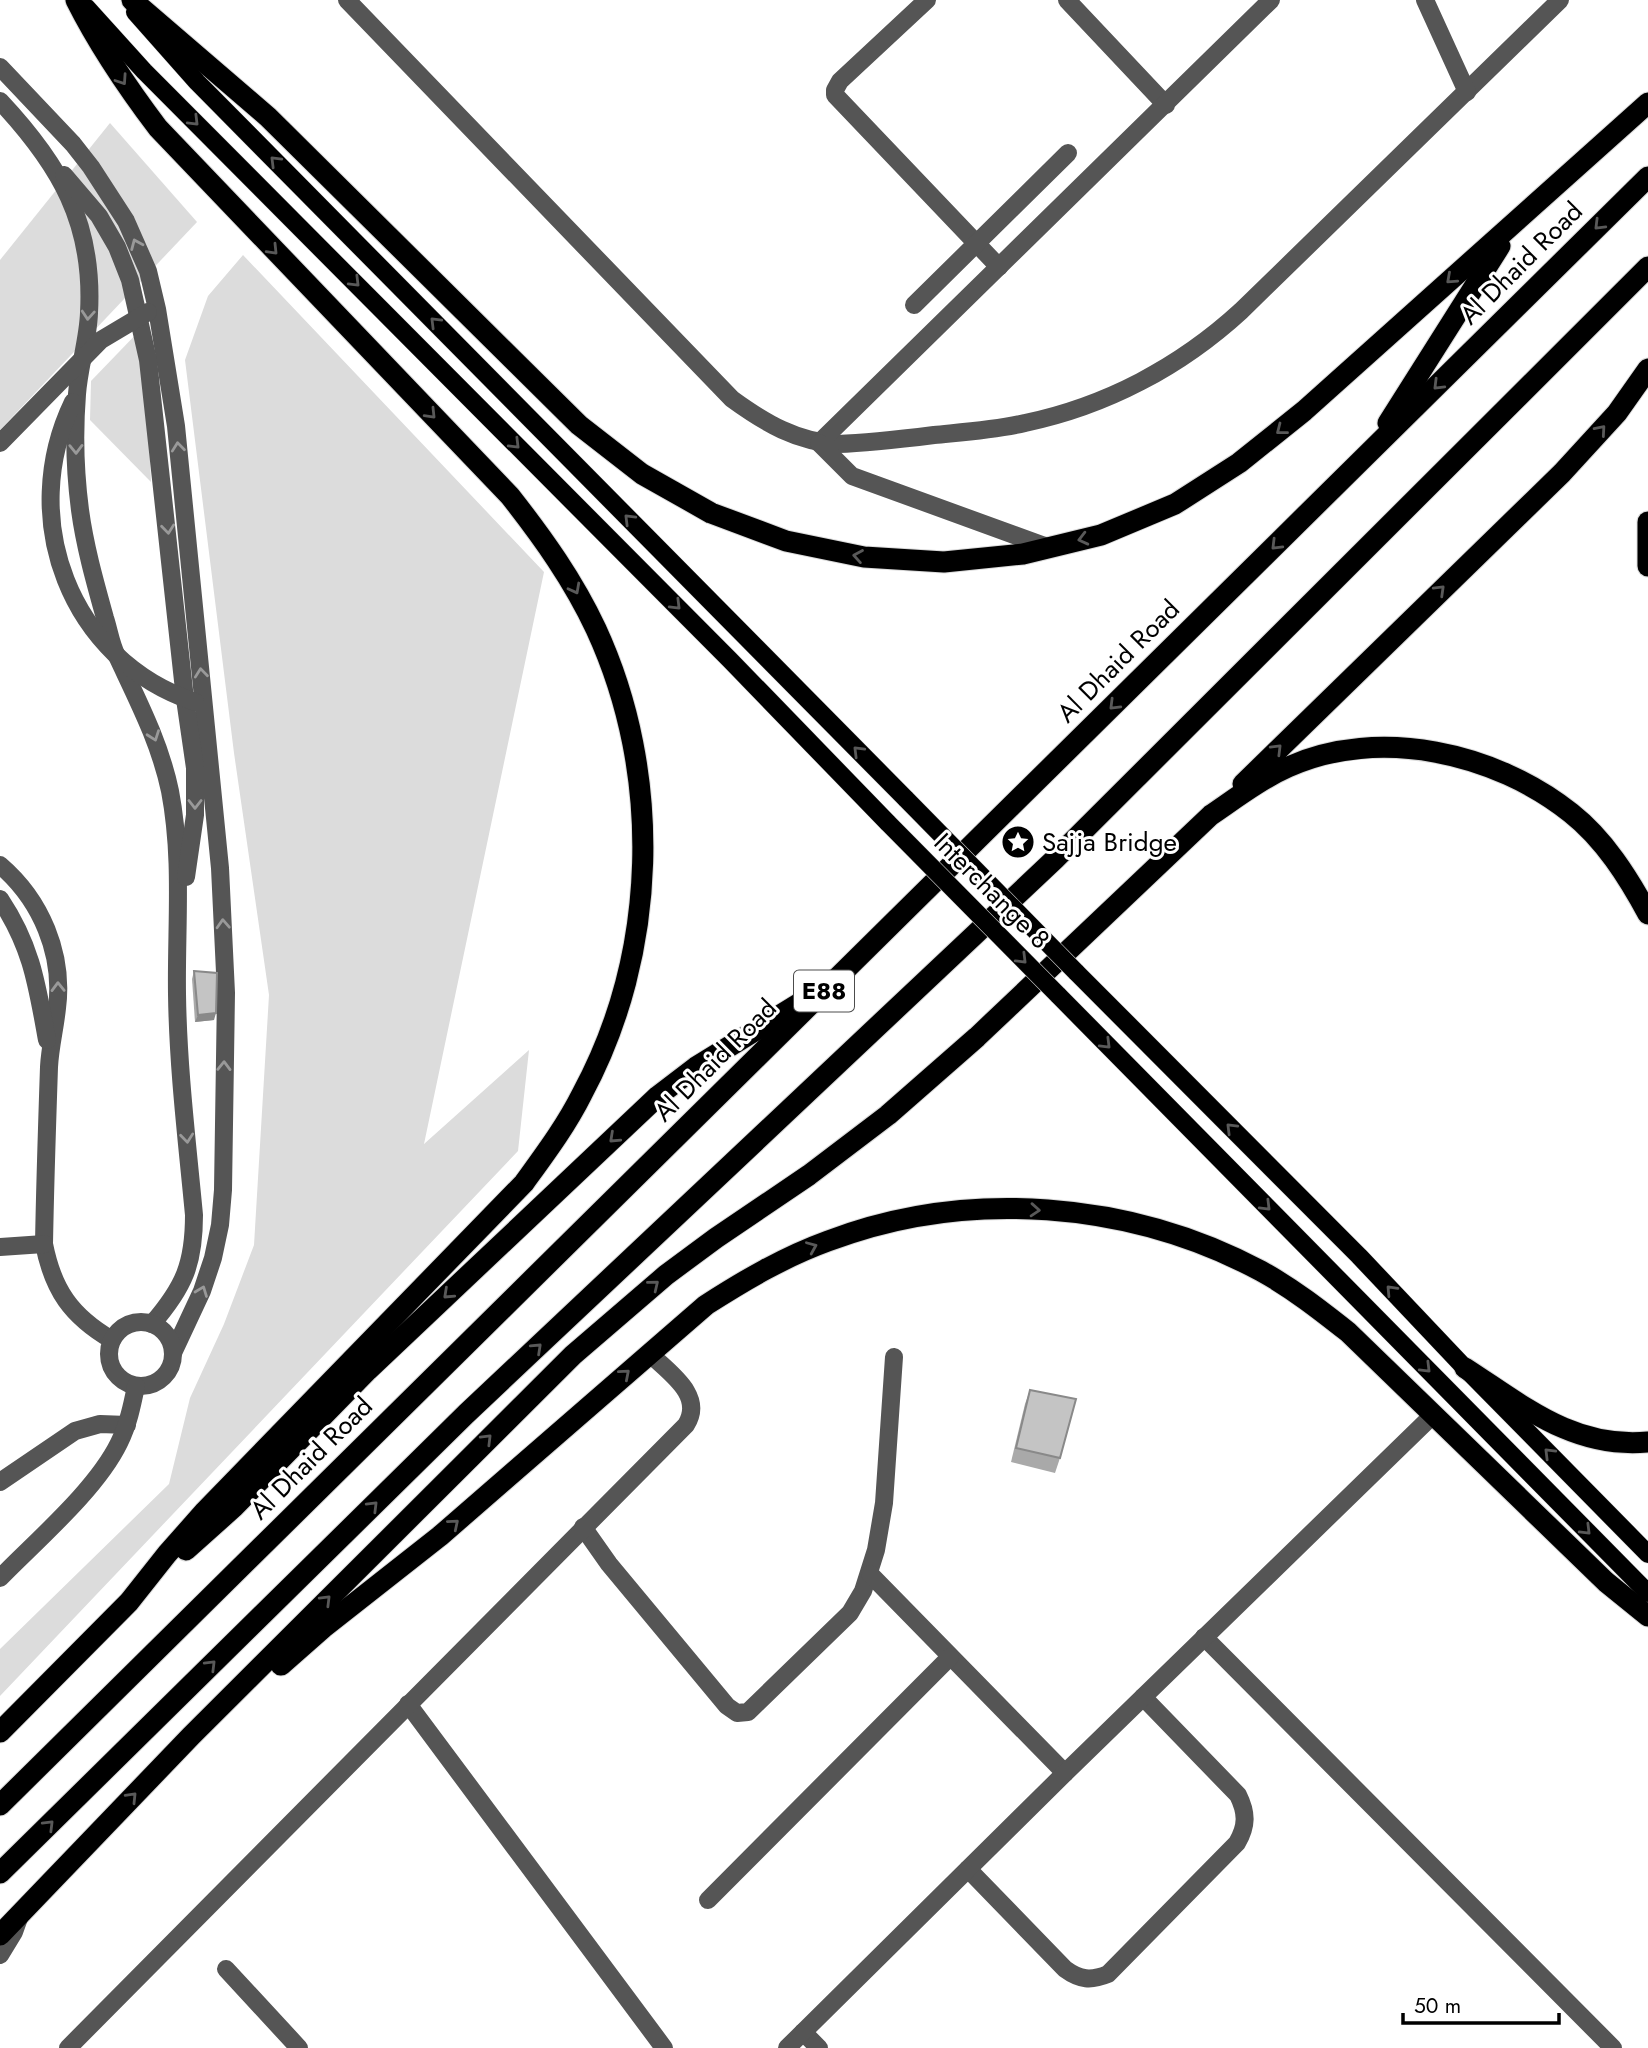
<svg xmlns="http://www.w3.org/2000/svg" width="1648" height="2048" font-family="Jost,sans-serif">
  <rect width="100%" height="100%" fill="#fff"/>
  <g fill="#dcdcdc">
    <polygon points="110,123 197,222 0,430 0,260"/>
    <polygon points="243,255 544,572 424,1144 529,1050 518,1151 0,1696 0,1649 169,1484 190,1398 224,1324 254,1245 269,995 234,753 185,360 208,296"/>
    <polygon points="144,326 151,482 90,420 91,381"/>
  </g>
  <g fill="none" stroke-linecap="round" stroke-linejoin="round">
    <defs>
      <g id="major">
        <polyline points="87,8 144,71 730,660 888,823"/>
        <polyline points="135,12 197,82 906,799"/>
        <polyline points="1076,972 1359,1256 1465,1368 1648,1554"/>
        <polyline points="1058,995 1648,1593"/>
      </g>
      <g id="highway">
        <polyline points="132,0 268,117 579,425 642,474 711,513 786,541 864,557 944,562 1023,554 1101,535 1175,504 1239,463 1304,411 1648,103"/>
        <polyline points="1388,423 1500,246"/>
        <polyline points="1648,522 1648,566"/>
        <polyline points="1243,784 1562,473 1617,413 1648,369"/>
        <path d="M1465,1368c59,38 108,81 183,74"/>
        <polyline points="186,1550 234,1507 368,1370 658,1096 696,1067 800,1003"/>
        <path d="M281,1665l42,-37 117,-92 266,-231c39,-25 78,-48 122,-64 139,-53 302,-40 433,30 31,17 59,39 87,61l258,250 42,34"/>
        <path d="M0,1732l129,-130 38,-48 38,-43 319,-328c21,-29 42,-57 58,-89 76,-141 81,-320 14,-465 -23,-49 -53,-91 -86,-133l-352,-368c-31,-41 -59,-82 -82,-128"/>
        <polyline points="0,1805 1648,177"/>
        <polyline points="0,1873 466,1414 1055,859 1648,267"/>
        <path d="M0,1935l191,-199 382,-381 93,-80 50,-37 93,-63 79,-60 89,-78 234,-222c25,-17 50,-36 77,-48 91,-41 208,-14 283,46 33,26 57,64 77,101"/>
      </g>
    </defs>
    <use href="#major" stroke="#dbdbdb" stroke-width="19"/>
    <use href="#highway" stroke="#dbdbdb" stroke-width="23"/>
    <g stroke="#555" stroke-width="18">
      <path d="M347,0l385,399c33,24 65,43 106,45 32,-1 64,-5 96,-9 30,-3 61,-5 91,-12 81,-17 155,-56 216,-112l319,-311"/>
      <polyline points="927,0 840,81 835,90 835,95 999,267"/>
      <polyline points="1067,0 1166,105"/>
      <polyline points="1425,0 1467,92"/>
      <polyline points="0,67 73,144 91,167 126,221 148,271 157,309 176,426 220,868 226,993 223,1190 220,1225 213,1258 202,1291 173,1353"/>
      <path d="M0,101c60,64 94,122 89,212 -1,27 -10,54 -12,81 -3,38 -2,78 3,116 5,37 15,72 25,108 4,12 6,27 12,38 21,45 43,87 53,135 13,68 6,135 7,203 1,74 10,147 17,221 0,49 -10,72 -42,109"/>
      <polyline points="64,175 99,216 117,247 130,280 148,360 185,699 195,768 195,815 186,877"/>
      <polyline points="914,305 1068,153"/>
      <path d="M73,402c-56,116 -4,258 122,300"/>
      <polyline points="0,443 101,340 148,312"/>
      <polyline points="819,443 1271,0"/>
      <polyline points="819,443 852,476 1050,548"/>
      <path d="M0,865c41,35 64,89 57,143 -2,20 -7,39 -8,59 -2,59 -4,118 -5,177 9,46 27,72 68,96"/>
      <path d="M0,899c32,48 37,86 47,141"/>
      <polyline points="0,1247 44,1244"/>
      <circle cx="141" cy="1354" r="32"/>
      <polyline points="0,1482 75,1431 100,1424 127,1425"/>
      <polyline points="583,1527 609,1564 727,1706 737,1713 748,1712 850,1613 863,1591 876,1550 884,1503 894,1357"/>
      <polyline points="870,1574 1065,1773"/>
      <path d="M0,1578c37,-38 96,-88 119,-135 9,-18 13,-37 17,-57"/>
      <polyline points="1204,1637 1613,2048"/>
      <polyline points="408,1704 664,2048"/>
      <path d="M968,1869l97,100c15,11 26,12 43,5l129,-131c10,-17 10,-30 1,-48l-95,-98"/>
      <polyline points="708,1900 950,1657"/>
      <polyline points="0,1955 14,1932 19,1918"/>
      <polyline points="226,1969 299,2048"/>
      <polyline points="803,2032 819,2048"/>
      <path d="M68,2048l618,-623c19,-30 -18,-53 -37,-72"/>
      <polyline points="787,2048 1065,1773 1433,1415"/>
    </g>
    <use href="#major" stroke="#000" stroke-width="18"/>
    <use href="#highway" stroke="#000" stroke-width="21"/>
    <defs>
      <g id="major-bridge">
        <polyline points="906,799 1076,972"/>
        <polyline points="888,823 1058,995"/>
      </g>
    </defs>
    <use href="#major-bridge" stroke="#dbdbdb" stroke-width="19" stroke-linecap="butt"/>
    <use href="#major-bridge" stroke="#000" stroke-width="18"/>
  </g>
  <g fill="#a9a9a9">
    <polygon points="194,971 214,1020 195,1022 192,979"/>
    <polygon points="1030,1390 1060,1458 1055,1473 1011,1462 1025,1404"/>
  </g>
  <polygon fill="#898989" points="216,1013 214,1020 195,1022 198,1015"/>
  <g fill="#c4c4c4" stroke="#898989" stroke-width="2">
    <polygon points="194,971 217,973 216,1013 198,1015"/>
    <polygon points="1030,1390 1076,1399 1060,1458 1016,1448"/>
  </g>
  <defs><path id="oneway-chevron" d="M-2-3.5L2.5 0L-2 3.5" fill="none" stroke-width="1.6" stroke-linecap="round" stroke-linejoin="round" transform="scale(1.75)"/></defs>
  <g stroke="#595959">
    <use href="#oneway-chevron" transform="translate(122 80) rotate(56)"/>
    <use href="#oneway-chevron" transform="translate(194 121) rotate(45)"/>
    <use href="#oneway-chevron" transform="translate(275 161) rotate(-135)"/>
    <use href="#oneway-chevron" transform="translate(1599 225) rotate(135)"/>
    <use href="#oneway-chevron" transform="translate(273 250) rotate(46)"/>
    <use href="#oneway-chevron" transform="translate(1451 279) rotate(138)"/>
    <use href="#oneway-chevron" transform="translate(355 282) rotate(45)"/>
    <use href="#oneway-chevron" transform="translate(435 322) rotate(-135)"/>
    <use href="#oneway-chevron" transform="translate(1438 385) rotate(135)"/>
    <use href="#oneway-chevron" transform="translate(431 414) rotate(46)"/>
    <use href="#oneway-chevron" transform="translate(1281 430) rotate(142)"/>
    <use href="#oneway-chevron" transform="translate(1601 430) rotate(-49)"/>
    <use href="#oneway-chevron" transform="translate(515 444) rotate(45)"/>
    <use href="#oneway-chevron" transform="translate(629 519) rotate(-135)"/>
    <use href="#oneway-chevron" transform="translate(1083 539) rotate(166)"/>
    <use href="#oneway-chevron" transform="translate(1276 545) rotate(135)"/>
    <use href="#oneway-chevron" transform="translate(858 556) rotate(-170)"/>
    <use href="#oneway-chevron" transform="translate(575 589) rotate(62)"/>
    <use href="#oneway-chevron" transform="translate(1440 590) rotate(-44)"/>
    <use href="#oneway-chevron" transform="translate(676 605) rotate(45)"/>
    <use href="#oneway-chevron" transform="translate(1114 705) rotate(135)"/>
    <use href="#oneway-chevron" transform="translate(1277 749) rotate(-45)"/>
    <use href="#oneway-chevron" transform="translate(858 751) rotate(-135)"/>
    <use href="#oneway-chevron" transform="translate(1022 959) rotate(45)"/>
    <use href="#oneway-chevron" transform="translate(1106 1044) rotate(45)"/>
    <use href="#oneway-chevron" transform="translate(1231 1128) rotate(-135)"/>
    <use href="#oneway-chevron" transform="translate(614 1138) rotate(137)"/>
    <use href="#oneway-chevron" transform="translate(1266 1206) rotate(45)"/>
    <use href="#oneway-chevron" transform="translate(1035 1210) rotate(4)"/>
    <use href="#oneway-chevron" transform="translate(812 1247) rotate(-23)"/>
    <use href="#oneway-chevron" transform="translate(654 1285) rotate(-39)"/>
    <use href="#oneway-chevron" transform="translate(1391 1290) rotate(-133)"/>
    <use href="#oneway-chevron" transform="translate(448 1294) rotate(137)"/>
    <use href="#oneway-chevron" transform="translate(537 1348) rotate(-43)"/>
    <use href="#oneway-chevron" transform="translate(1426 1368) rotate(45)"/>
    <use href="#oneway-chevron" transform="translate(625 1374) rotate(-41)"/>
    <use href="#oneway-chevron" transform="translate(487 1439) rotate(-45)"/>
    <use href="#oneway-chevron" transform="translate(1549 1453) rotate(-135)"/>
    <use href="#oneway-chevron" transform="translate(373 1506) rotate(-45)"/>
    <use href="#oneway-chevron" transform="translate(454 1524) rotate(-40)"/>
    <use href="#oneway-chevron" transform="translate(1586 1530) rotate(45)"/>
    <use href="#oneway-chevron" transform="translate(326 1600) rotate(-45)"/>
    <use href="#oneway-chevron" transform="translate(211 1665) rotate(-45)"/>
    <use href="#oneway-chevron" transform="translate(132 1797) rotate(-46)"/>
    <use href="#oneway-chevron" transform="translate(49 1825) rotate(-45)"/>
  </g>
  <g stroke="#999">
    <use href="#oneway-chevron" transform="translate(136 244) rotate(-113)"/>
    <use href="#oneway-chevron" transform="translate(88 315) rotate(94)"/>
    <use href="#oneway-chevron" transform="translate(178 447) rotate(-96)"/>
    <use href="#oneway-chevron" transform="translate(76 449) rotate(89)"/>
    <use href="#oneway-chevron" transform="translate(168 529) rotate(84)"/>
    <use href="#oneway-chevron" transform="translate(201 673) rotate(-96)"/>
    <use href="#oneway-chevron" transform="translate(154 736) rotate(70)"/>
    <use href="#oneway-chevron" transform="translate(195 804) rotate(90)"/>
    <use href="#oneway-chevron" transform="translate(223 924) rotate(-93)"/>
    <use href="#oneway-chevron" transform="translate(58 987) rotate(-91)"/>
    <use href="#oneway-chevron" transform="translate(224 1066) rotate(-89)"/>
    <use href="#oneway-chevron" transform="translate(187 1138) rotate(84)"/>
    <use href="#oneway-chevron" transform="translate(202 1291) rotate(-69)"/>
  </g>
  <defs>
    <symbol id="sight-disc" viewBox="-11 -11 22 22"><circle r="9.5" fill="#000" stroke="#fff"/><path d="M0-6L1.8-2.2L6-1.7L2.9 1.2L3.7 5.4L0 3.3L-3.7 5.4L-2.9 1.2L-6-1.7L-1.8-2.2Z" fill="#fff"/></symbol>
  </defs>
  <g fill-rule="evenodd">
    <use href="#sight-disc" x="999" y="823" width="38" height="38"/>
  </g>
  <g text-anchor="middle" stroke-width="6" stroke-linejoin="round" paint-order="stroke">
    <rect fill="#fff" stroke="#4c4c4c" stroke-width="2" x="794" y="970.5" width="60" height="41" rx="5"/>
    <g font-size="24" font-weight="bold" fill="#000">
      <text x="824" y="999">E88</text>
    </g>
    <g font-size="26" fill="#000" stroke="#fff">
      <text transform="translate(1521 263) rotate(-45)" y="9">Al Dhaid Road</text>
      <text transform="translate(1118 661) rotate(-45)" y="9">Al Dhaid Road</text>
      <text transform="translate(992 891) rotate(45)" y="9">Interchange 8</text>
      <text transform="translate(715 1060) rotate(-45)" y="9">Al Dhaid Road</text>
      <text transform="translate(311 1458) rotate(-45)" y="9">Al Dhaid Road</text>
    </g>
    <g font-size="26" fill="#000" stroke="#fff" text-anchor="start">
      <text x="1042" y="851">Sajja Bridge</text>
    </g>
  </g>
  <path d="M1403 2013v10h156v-10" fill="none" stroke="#000000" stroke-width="3.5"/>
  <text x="1414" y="2013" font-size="21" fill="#000000" stroke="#ffffff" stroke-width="5" paint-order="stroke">50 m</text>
</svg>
